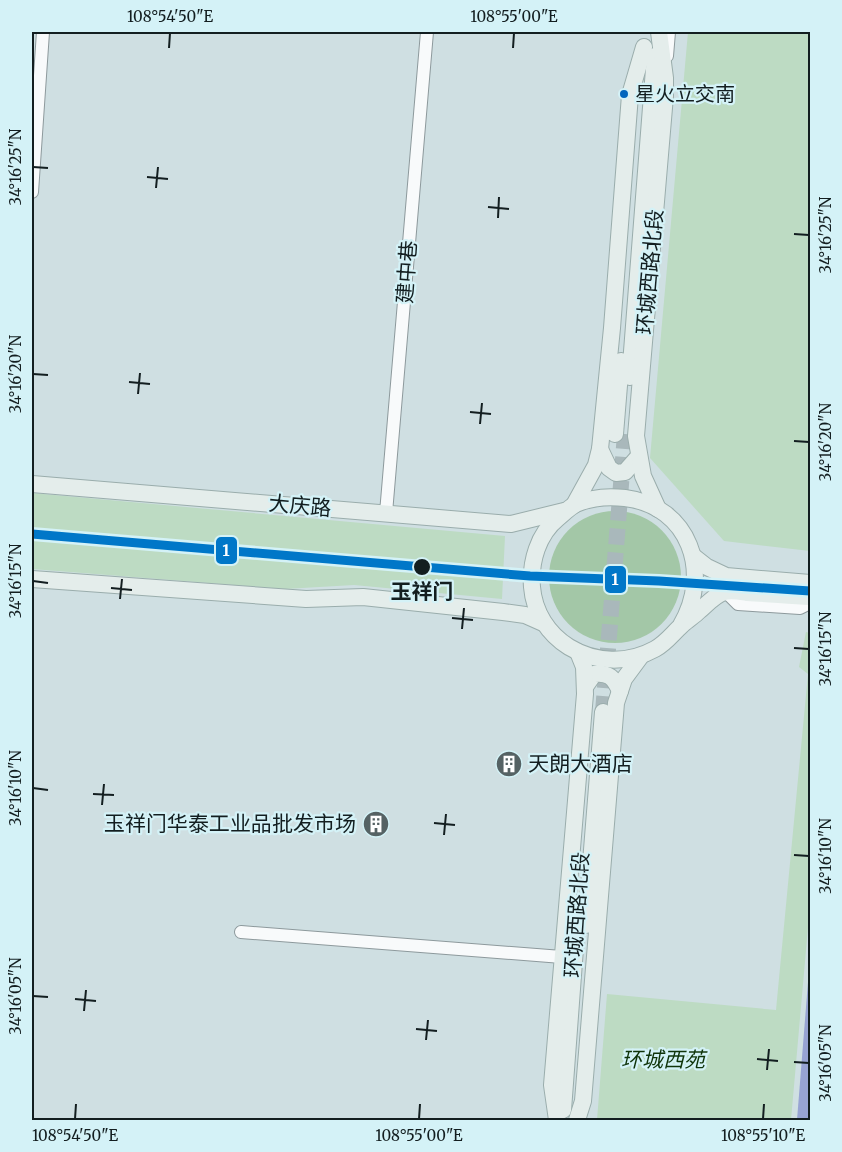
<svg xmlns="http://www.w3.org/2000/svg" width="842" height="1152" font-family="Merriweather,'Noto Sans SC',serif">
  <rect width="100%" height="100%" fill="#cfdfe2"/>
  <g fill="#bddbc3">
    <polygon points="688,32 810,32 810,551 724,541 650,458"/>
    <polygon points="32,493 505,536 502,599 354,585 285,589 32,569"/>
    <polygon points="806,632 810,633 810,905 791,1120 597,1120 607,994 776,1010 808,674 799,667"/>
  </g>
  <circle fill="#a3c7a7" cx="615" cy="577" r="66"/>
  <polygon fill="#97a3d3" points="810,957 810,1120 797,1120"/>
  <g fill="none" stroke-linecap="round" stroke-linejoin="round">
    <polyline stroke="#a9b8bb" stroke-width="16" stroke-dasharray="16 8" stroke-linecap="butt" points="603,712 625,434"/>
    <defs>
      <g id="minor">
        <polyline points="667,56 669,32"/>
        <polyline points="32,192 43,32"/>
        <polyline points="386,513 427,32"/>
        <polyline points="725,591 738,604 800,608 810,603"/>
        <polyline points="241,932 562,957"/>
      </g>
      <g id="major">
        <polyline points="630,377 655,56"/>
        <polyline points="615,434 621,361"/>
        <polyline points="600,449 609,468 616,473 625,472 639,456"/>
        <polyline points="32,484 511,524 564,511"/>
        <polyline points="574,505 596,465 600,449 612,328 630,95 644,47"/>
        <polyline points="658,509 643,476 636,436 665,96 665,78 659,32"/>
        <polyline points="693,556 707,567 726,576 810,583"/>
        <polyline points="32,579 306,599 363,597 503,612 525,615 543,623"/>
        <path d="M681,625c31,-52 9,-119 -56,-127 -17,-2 -33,-1 -49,6 -6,3 -12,9 -18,14 -20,16 -28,44 -26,69 2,25 16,47 37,60 26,16 59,17 86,2 11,-6 18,-16 27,-24 5,-5 12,-9 17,-14 7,-6 17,-17 26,-19 6,-2 16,0 22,1 21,1 42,3 63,4"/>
        <path d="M585,687l9,-13c15,-2 20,4 26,17"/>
        <polyline points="586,925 603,712"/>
        <polyline points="563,1110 578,908"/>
        <polyline points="557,1120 552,1085 585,694 584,667 578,652"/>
        <polyline points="577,1120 583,1101 616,703 624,679 641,656"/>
      </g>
    </defs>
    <use href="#minor" stroke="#8d999c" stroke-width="14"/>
    <use href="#major" stroke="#9aadac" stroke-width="18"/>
    <use href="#minor" stroke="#f8fafb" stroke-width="12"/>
    <use href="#major" stroke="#e4edeb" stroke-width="16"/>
    <defs>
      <polyline id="metro-1" points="32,534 530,576 659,581 810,591"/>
    </defs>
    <use href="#metro-1" stroke="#d4f2f7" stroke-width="14"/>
    <use href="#metro-1" stroke="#0077c8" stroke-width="9"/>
  </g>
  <path fill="none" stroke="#131e20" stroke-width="2" d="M169,48l1,-15M513,48l1,-15M33,167l15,1M147,177l21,2M156,188l2,-21M488,207l21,2M498,218l1,-21M794,234l15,1M33,374l15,1M129,382l21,2M138,394l2,-21M470,412l21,2M480,424l2,-21M794,441l15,1M33,581l15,2M111,588l21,2M120,599l2,-20M452,618l21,2M462,629l2,-21M794,648l15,1M33,788l15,2M93,794l21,1M102,805l2,-21M434,823l21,2M444,835l2,-21M794,855l15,1M33,996l15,1M75,999l21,2M84,1011l2,-21M416,1029l21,2M426,1040l2,-20M757,1059l21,2M794,1062l15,1M767,1070l2,-21M75,1119l1,-15M419,1119l1,-15M763,1119l1,-15"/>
  <defs>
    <symbol id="building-disc" viewBox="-11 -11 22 22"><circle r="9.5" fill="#556264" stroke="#d4f2f7"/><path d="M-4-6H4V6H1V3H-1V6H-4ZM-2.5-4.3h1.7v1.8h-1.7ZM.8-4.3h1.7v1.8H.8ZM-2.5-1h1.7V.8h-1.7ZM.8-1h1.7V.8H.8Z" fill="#fff"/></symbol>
  </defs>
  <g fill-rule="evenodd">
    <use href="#building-disc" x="494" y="749" width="30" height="30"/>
    <use href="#building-disc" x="361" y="809" width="30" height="30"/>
  </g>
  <circle fill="#0065bd" stroke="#d4f2f7" stroke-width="2" cx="624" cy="94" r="5"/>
  <circle fill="#131e20" stroke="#d4f2f7" stroke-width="2" cx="422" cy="567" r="9"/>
  <g text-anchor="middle" stroke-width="4.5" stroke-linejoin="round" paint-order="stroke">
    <g font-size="20" fill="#131e20" stroke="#d4f2f7" text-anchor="start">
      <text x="635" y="101">星火立交南</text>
    </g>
    <g font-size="21" fill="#131e20" stroke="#d4f2f7">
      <text transform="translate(407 272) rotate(-86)" y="7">建中巷</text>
      <text transform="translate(650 272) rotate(-85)" y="7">环城西路北段</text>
      <text transform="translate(300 506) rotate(5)" y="7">大庆路</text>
      <text transform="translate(577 915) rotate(-86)" y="7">环城西路北段</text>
    </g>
    <g font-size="21" font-weight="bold" fill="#131e20" stroke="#d4f2f7">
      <text x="422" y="599">玉祥门</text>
    </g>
    <g font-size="21" fill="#131e20" stroke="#d4f2f7" text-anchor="start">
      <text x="528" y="771">天朗大酒店</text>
      <text x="356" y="831" text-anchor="end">玉祥门华泰工业品批发市场</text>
    </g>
    <g font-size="21" font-style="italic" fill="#0f340a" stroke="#d4f2f7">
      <text x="663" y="1067">环城西苑</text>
    </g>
  </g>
  <g stroke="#d4f2f7" stroke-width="2">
    <rect x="215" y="536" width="23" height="29" rx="6" fill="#0077c8"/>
    <rect x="604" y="565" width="23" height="29" rx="6" fill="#0077c8"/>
  </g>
  <g font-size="16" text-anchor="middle" font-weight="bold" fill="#fff">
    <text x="226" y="556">1</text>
    <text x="615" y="585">1</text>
  </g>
  <rect width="842" height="1152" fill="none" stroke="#d4f2f7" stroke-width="66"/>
  <rect x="33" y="33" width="776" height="1086" fill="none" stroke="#131e20" stroke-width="2"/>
  <g font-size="15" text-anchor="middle" fill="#131e20">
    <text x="170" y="22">108°54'50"E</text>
    <text x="514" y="22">108°55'00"E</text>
    <text transform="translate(16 167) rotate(-90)" y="5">34°16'25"N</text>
    <text transform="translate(826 235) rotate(-90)" y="5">34°16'25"N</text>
    <text transform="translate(16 374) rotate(-90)" y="5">34°16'20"N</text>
    <text transform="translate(826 442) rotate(-90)" y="5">34°16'20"N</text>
    <text transform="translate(16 581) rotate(-90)" y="5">34°16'15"N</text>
    <text transform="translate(826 649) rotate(-90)" y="5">34°16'15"N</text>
    <text transform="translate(16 788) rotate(-90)" y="5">34°16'10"N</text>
    <text transform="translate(826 856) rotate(-90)" y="5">34°16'10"N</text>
    <text transform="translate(16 996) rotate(-90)" y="5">34°16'05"N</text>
    <text transform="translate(826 1063) rotate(-90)" y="5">34°16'05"N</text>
    <text x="75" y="1141">108°54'50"E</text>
    <text x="419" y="1141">108°55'00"E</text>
    <text x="763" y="1141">108°55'10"E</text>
  </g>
</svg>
